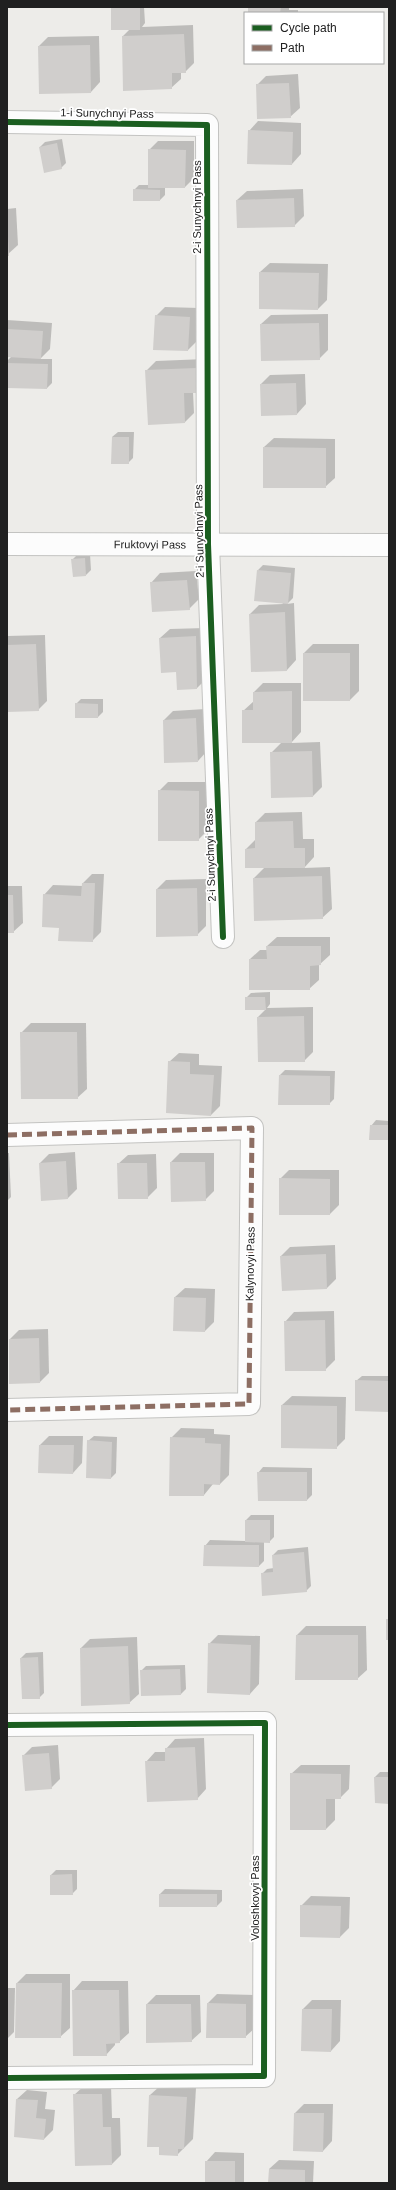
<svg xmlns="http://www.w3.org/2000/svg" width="396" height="2190" font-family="Arial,sans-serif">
  <rect width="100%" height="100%" fill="#edece9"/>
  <g fill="#0003">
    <polygon points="112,7 144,7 145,23 142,27 193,25 194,63 185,72 181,72 181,79 171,88 123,36 130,29"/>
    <polygon points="249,7 289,7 289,10 298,10 298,13 249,13"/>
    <polygon points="99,36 100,82 91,92 39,46 48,37"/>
    <polygon points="298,74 300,108 290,117 257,85 266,76"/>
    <polygon points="258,121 301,123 301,154 292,164 249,131"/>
    <polygon points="62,139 66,163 61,168 40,147 45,142"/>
    <polygon points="158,141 194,141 194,178 185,187 165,187 165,195 160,200 134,190 139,185 149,185 149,150"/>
    <polygon points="303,189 304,216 294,226 238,227 237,200 247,191"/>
    <polygon points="16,208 18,245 7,255 7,209"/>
    <polygon points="270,263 328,264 327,300 318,309 260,272"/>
    <polygon points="165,307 199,308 197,341 188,350 154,349 156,316"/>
    <polygon points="328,314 328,350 319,359 261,324 271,315"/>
    <polygon points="7,320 52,323 50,349 40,359 52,359 52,383 47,388 7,387 7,361 11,357 7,356"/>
    <polygon points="205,359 206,382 193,392 194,413 185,422 146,371 156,361"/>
    <polygon points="305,374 306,404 297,414 261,384 270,375"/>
    <polygon points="118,432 134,432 133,458 128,463 112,437"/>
    <polygon points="274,438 335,439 335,478 325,487 264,447"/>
    <polygon points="90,554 91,570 86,575 72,560 77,555"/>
    <polygon points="263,565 295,568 293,598 287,604 294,603 296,660 287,670 252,671 250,614 259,605 283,604 258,570"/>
    <polygon points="196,571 199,599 189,609 151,583 160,573"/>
    <polygon points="205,628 206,679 197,688 178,689 177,671 160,638 170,629"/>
    <polygon points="45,635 47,701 38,710 7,711 7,636"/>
    <polygon points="313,644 359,644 359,691 350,700 304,653"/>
    <polygon points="263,683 301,683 301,732 291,743 320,742 322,787 313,796 271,753 282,742 243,711 254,701 254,692"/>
    <polygon points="81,699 103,699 103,712 98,717 76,704"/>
    <polygon points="205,709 207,751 198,761 164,720 173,711"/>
    <polygon points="168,782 208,782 207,831 198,840 159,791"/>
    <polygon points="302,812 303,839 314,839 314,857 304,868 330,867 332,909 322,918 254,878 265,867 246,867 246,849 255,840 256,822 265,813"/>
    <polygon points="92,874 104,874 101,932 92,941 60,927 44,895 53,885 83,886 83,883"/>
    <polygon points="206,879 206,926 197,935 157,889 166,880"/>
    <polygon points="7,886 22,886 23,923 13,932 7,932"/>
    <polygon points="277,937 330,937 330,955 319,965 319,980 309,989 250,959 260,950 268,950 267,946"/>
    <polygon points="270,992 270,1004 267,1008 313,1007 313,1052 304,1061 259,1061 258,1017 266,1009 246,998 251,993"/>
    <polygon points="31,1023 86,1023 87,1089 77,1098 21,1033"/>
    <polygon points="179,1053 199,1054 199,1065 222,1066 220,1106 211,1115 169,1062"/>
    <polygon points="285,1070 335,1071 334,1099 329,1104 280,1075"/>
    <polygon points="376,1120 389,1121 389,1139 371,1126"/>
    <polygon points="75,1152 77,1189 68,1198 42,1200 40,1163 49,1154"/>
    <polygon points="7,1153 9,1153 11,1197 7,1201"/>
    <polygon points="180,1153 214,1153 214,1191 205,1200 171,1162"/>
    <polygon points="156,1154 157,1188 147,1198 118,1164 128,1155"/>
    <polygon points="289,1170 339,1170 339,1205 330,1214 280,1179"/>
    <polygon points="335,1245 336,1279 327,1288 281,1256 290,1247"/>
    <polygon points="185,1288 215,1289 214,1322 205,1331 175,1297"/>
    <polygon points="334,1311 335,1360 325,1370 285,1322 294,1312"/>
    <polygon points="48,1329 49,1373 40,1382 10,1339 19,1330"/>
    <polygon points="362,1376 389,1376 389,1411 356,1381"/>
    <polygon points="292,1396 346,1397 345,1439 336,1448 282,1405"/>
    <polygon points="181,1428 214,1429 214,1434 230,1435 229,1475 220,1484 213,1484 204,1495 171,1438"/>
    <polygon points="49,1436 83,1436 82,1463 73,1473 39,1472 40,1445"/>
    <polygon points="94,1436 117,1437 116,1473 111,1478 88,1441"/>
    <polygon points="263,1467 312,1468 312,1495 307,1500 258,1473"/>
    <polygon points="251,1515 274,1515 274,1537 269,1542 264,1542 264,1561 259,1566 205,1546 210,1540 246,1541 246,1520"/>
    <polygon points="308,1547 311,1586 306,1591 262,1574 267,1569 274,1568 273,1555 278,1550"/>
    <polygon points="306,1626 366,1626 367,1670 357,1679 297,1635"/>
    <polygon points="218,1635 260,1636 259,1684 250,1694 209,1644"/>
    <polygon points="137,1637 139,1694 129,1703 81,1648 90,1639"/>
    <polygon points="43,1652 44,1693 39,1698 21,1658 26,1653"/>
    <polygon points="185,1665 186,1689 181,1694 142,1695 141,1671 146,1666"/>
    <polygon points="204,1738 206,1789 197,1799 146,1762 155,1752 166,1752 166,1749 175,1739"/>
    <polygon points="58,1745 60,1779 51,1788 23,1756 32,1747"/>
    <polygon points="301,1765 350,1765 349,1789 340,1798 335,1798 335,1820 326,1829 291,1774"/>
    <polygon points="380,1772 389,1772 389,1803 375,1777"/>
    <polygon points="56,1870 77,1870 77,1889 72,1894 51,1875"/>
    <polygon points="165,1889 222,1890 222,1901 217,1906 160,1894"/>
    <polygon points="311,1896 350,1897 349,1928 340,1937 301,1906"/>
    <polygon points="26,1974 70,1974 70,2028 60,2037 16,2037 17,1983"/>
    <polygon points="82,1981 128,1981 129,2033 119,2042 115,2042 115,2045 106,2055 73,1991"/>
    <polygon points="7,1988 15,1988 14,2032 7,2039"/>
    <polygon points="217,1994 255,1995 255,2028 245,2037 208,2003"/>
    <polygon points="156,1995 200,1995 201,2032 191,2041 147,2004"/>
    <polygon points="312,2000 341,2000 340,2041 331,2051 302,2050 303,2009"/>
    <polygon points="111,2085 112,2118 120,2118 121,2155 112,2164 74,2095 84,2086"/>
    <polygon points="160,2086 196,2088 193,2139 177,2155 160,2147 150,2095"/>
    <polygon points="27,2090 47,2092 45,2109 55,2110 53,2130 44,2139 15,2136 17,2099"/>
    <polygon points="304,2104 333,2104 332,2141 323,2151 295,2113"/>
    <polygon points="215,2152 244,2153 244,2183 206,2183 206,2162"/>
    <polygon points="279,2160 314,2161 313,2183 269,2183 269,2169"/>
  </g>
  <g fill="#d0cecc">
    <rect x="111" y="7" width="29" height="23"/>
    <polygon points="248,7 281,7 280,13 248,13"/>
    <polygon points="184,34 186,73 172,73 172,89 123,91 122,36"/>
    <polygon points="90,45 91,93 39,94 38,46"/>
    <polygon points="289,83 291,118 257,119 256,84"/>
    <polygon points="248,130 293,132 292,165 247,164"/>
    <polygon points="57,143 62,169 44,173 39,147"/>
    <polygon points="148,149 186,150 185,188 148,188"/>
    <polygon points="133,189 160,190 160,201 133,201"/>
    <polygon points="294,198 295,227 237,228 236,200"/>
    <polygon points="7,237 8,237 9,256 7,256"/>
    <polygon points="259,272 319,273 318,310 259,309"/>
    <polygon points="155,315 190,317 188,351 153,350"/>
    <polygon points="319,323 320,360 261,361 260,324"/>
    <polygon points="7,329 43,331 41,359 7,357"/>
    <polygon points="7,363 48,364 47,389 7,388"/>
    <polygon points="196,368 197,393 184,393 185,423 148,425 145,370"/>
    <polygon points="296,383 297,415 261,416 260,384"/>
    <polygon points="112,437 129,437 129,464 111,464"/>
    <polygon points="263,447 326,448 326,488 263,488"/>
    <polygon points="85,558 86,576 73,577 71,559"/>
    <polygon points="257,570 291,573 288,604 254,601"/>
    <polygon points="187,580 190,610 152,612 150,582"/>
    <polygon points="285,612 287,671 251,672 249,614"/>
    <polygon points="196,636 197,689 177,690 176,672 161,673 159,638"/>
    <polygon points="36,644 39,711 7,712 7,645"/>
    <rect x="303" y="653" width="47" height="48"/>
    <polygon points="292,691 292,743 242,743 242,710 253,710 253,692"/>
    <polygon points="75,703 98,704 98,718 75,718"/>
    <polygon points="196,718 198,762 164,763 163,720"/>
    <polygon points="312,751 313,797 271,798 270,752"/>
    <polygon points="158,790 199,791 199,841 158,841"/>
    <polygon points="293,821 294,848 305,848 305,868 245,868 245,849 255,848 255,822"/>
    <polygon points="322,876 323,919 254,921 253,878"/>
    <polygon points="82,883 95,883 93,942 58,941 59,928 42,927 43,894 81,896"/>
    <polygon points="197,888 198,936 156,937 156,889"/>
    <polygon points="7,895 13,895 14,933 7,933"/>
    <polygon points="266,946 321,946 321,965 310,966 310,990 249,990 249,959 267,959"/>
    <polygon points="245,997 265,997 266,1010 245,1010"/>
    <polygon points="304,1016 305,1062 258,1062 257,1017"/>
    <polygon points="20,1032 77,1032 78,1099 21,1099"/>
    <polygon points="168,1061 190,1062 190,1074 214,1075 211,1116 166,1113"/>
    <polygon points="279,1075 330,1076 330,1105 278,1105"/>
    <polygon points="370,1125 389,1125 389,1140 369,1140"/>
    <polygon points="66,1161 68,1199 41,1201 39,1163"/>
    <polygon points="170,1162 205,1162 206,1201 171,1202"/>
    <polygon points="117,1163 147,1163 148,1199 118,1199"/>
    <polygon points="279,1178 330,1179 330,1215 279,1215"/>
    <polygon points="326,1254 327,1289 282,1291 280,1256"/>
    <polygon points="174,1297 206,1298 205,1332 173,1331"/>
    <polygon points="325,1320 326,1371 285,1371 284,1321"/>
    <polygon points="39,1338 40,1383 9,1384 9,1339"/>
    <polygon points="355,1380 389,1381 389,1412 355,1411"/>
    <polygon points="281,1405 337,1406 337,1449 281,1448"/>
    <polygon points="170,1437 205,1438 205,1443 221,1444 220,1485 204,1484 204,1496 169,1496"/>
    <polygon points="87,1440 112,1442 111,1479 86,1478"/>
    <polygon points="39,1445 74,1445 73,1474 38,1473"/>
    <polygon points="257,1472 307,1472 307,1501 258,1501"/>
    <polygon points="245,1520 270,1520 270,1543 245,1542"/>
    <polygon points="204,1545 259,1545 259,1567 203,1566"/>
    <polygon points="304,1552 307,1592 262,1596 261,1573 273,1572 272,1555"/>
    <rect x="386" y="1619" width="3" height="21"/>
    <polygon points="296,1635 358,1635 358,1680 295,1680"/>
    <polygon points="208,1643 251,1645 250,1695 207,1693"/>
    <polygon points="128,1646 130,1704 81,1706 80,1648"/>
    <polygon points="38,1657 40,1699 22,1699 20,1658"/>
    <polygon points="180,1669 181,1695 141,1696 140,1670"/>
    <polygon points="195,1747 198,1800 147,1802 145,1761 165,1761 165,1748"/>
    <polygon points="49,1753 52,1789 25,1791 22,1755"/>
    <polygon points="290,1773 341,1774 341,1799 326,1799 326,1830 290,1830"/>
    <polygon points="374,1777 389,1777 389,1804 375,1803"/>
    <polygon points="72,1874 73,1895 50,1895 50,1875"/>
    <rect x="159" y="1894" width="58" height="13"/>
    <polygon points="300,1905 341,1906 340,1938 300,1937"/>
    <polygon points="16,1983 62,1983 61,2038 15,2038"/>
    <polygon points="72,1990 119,1990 120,2043 106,2044 107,2056 73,2056"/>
    <polygon points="207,2003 246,2004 246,2038 206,2038"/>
    <polygon points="146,2004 191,2004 192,2042 146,2043"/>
    <polygon points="302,2009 332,2009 331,2052 301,2051"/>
    <polygon points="73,2094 102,2094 103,2127 111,2127 112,2165 75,2166"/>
    <polygon points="149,2095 187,2097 184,2149 178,2149 178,2156 159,2155 159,2147 147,2147"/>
    <polygon points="16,2099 38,2100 36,2118 46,2119 44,2140 14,2137"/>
    <polygon points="294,2113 324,2113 323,2152 293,2151"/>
    <rect x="205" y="2161" width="30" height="22"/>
    <polygon points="269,2169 305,2170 305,2183 268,2183"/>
  </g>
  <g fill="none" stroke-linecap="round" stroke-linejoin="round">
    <defs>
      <g id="minor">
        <polyline points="7,122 207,125 208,544 223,937"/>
        <path id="s1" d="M7,544l382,1"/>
        <polyline points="7,1135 252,1128 249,1404 7,1410"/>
        <polyline points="7,1725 265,1723 264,2076 7,2078"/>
      </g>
    </defs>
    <use href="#minor" stroke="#c3c3c1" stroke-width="24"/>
    <use href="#minor" stroke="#fcfcfc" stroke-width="22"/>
    <polyline stroke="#8d6e63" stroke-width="5" stroke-dasharray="10 5" stroke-linecap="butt" points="7,1135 252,1128 249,1404 7,1410"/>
    <defs>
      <g id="cycleway">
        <polyline points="7,122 207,125 208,544 223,937"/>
        <polyline points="7,1725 265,1723 264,2076 7,2078"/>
      </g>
    </defs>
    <use href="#cycleway" stroke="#fff" stroke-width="8"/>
    <use href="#cycleway" stroke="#1b5e20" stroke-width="6"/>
  </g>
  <g text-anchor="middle" stroke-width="3.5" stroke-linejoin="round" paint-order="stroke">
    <g font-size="11" fill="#202020" stroke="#fff">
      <text transform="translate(107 113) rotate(1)" y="4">1-i Sunychnyi Pass</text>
      <text transform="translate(197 207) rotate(-90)" y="4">2-i Sunychnyi Pass</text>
      <text transform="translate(199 531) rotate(-91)" y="4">2-i Sunychnyi Pass</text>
      <text dy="4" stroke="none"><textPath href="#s1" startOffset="143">Fruktovyi Pass</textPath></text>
      <text transform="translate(210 855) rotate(-92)" y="4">2-i Sunychnyi Pass</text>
      <text transform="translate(250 1264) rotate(-89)" y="4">Kalynovyi Pass</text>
      <text transform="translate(255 1898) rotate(-90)" y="4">Voloshkovyi Pass</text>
    </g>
  </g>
  <rect width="396" height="2190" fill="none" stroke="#202020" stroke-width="16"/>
  <rect x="244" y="12" width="140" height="52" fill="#ffffff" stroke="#a6a6a6"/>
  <rect x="252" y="25" width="20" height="6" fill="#1b5e20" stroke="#a6a6a6"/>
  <text x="280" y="32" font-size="12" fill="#202020">Cycle path</text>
  <rect x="252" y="45" width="20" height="6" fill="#8d6e63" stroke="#a6a6a6"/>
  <text x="280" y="52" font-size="12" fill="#202020">Path</text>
</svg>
